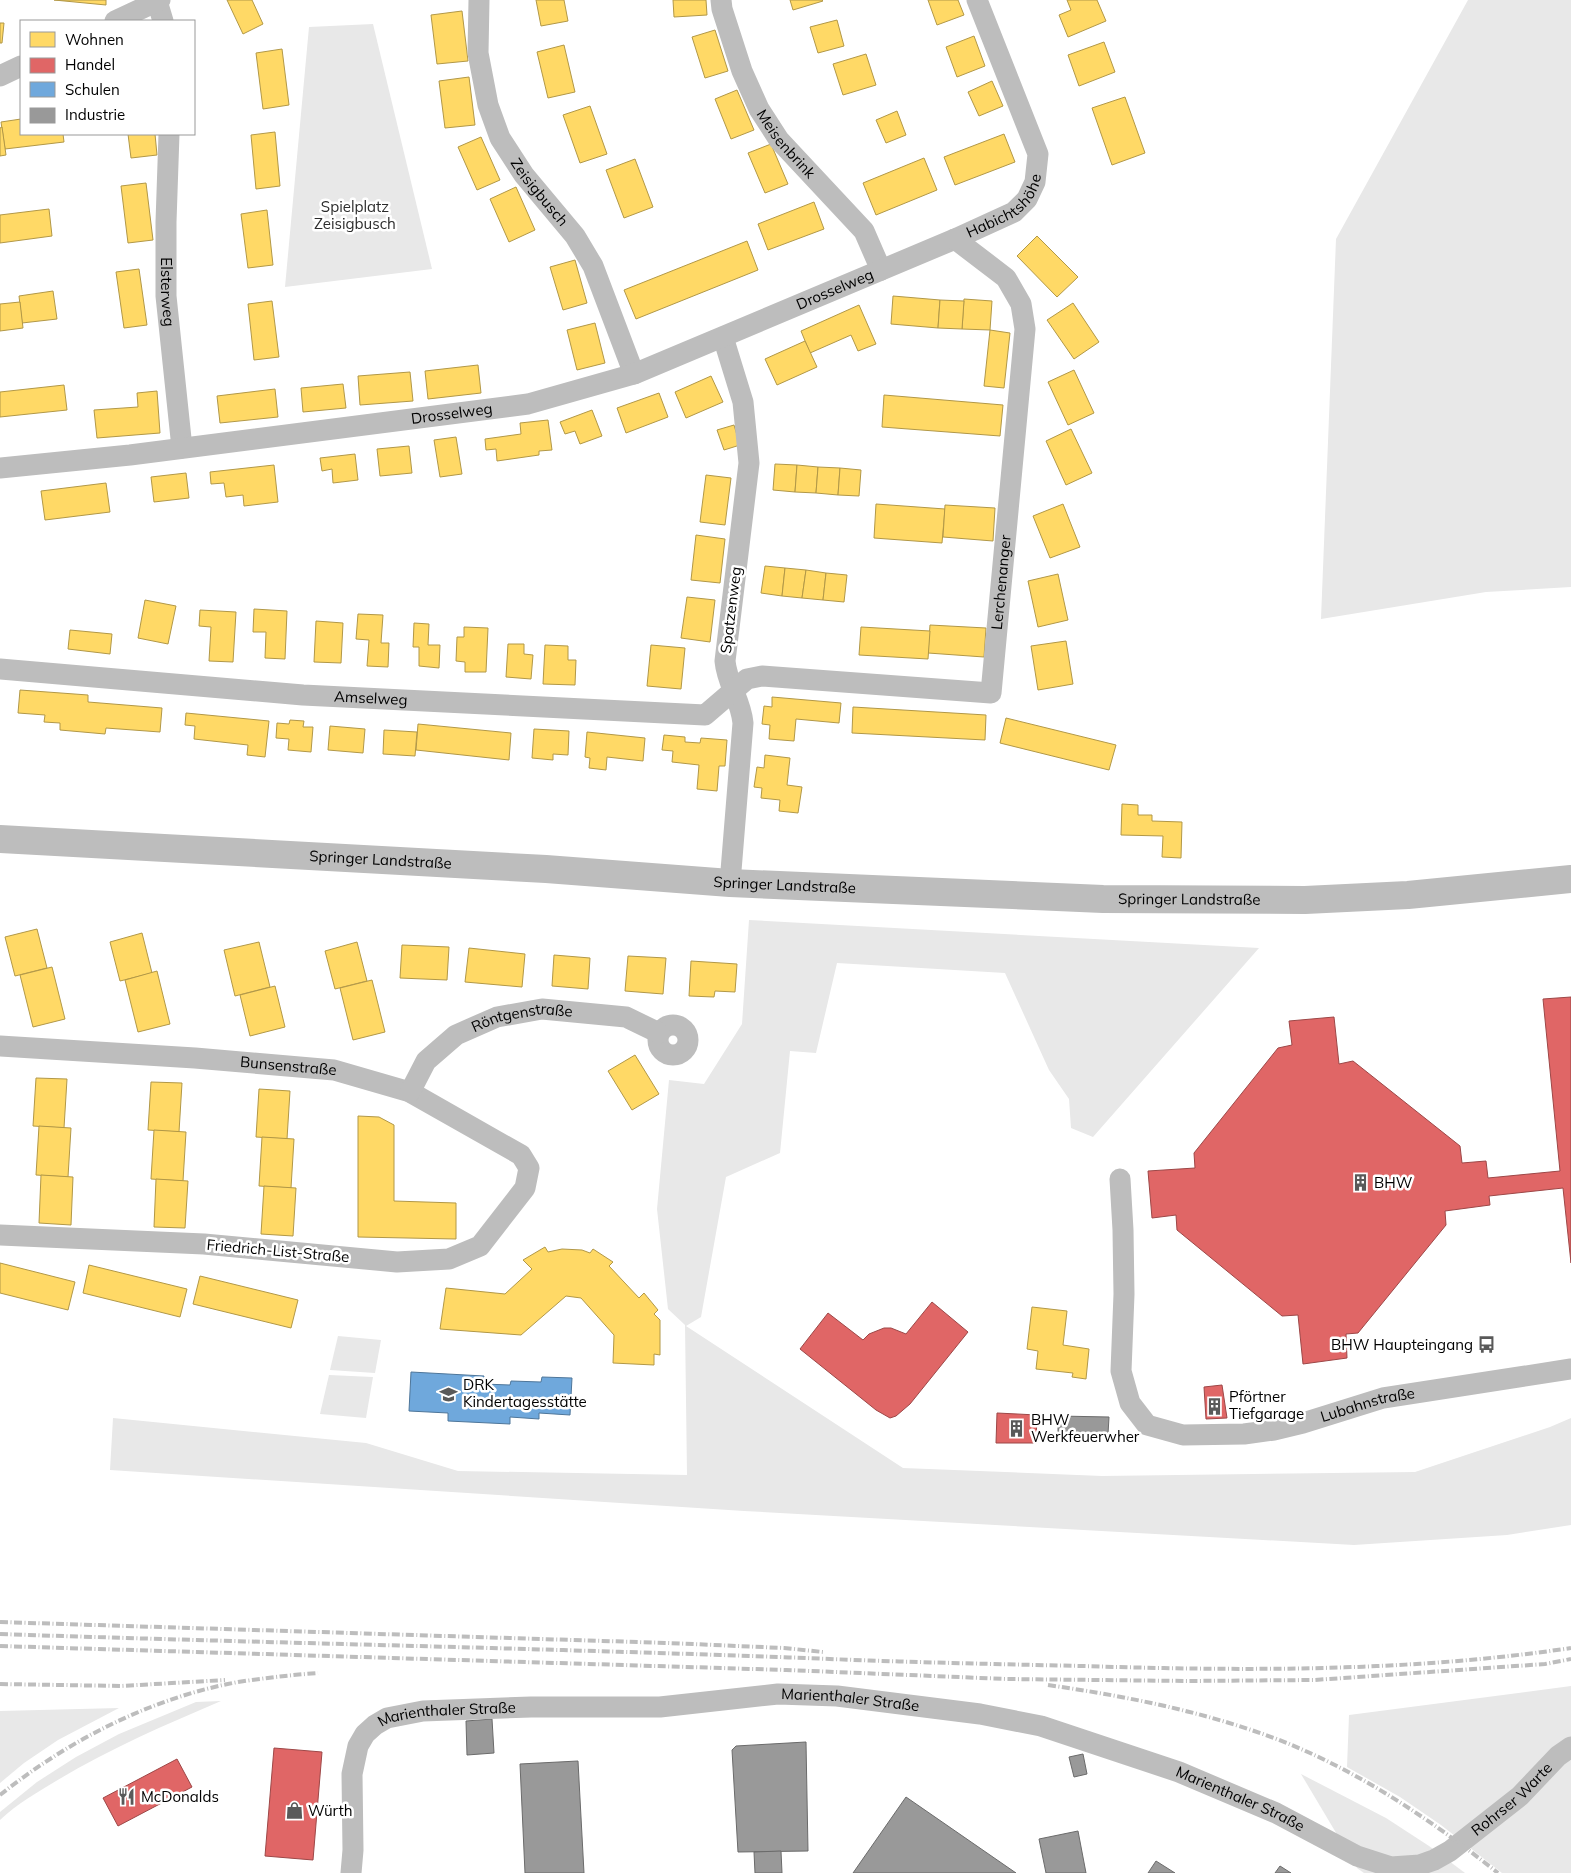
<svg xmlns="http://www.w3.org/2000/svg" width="1571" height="1873" font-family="Mulish,sans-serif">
  <rect width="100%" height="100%" fill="#fff"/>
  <g fill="#e8e8e8">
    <polygon points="1468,0 1571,0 1571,587 1486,592 1321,619 1336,239"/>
    <polygon points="373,24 432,269 285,287 309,27"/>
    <polygon points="749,920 1259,948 1093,1137 1071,1128 1069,1099 1049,1070 1005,973 837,963 816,1053 790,1051 780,1153 726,1177 701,1317 686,1326 903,1468 1102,1476 1415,1472 1550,1427 1571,1418 1571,1525 1507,1535 1354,1545 744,1511 110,1470 113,1418 366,1443 458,1471 687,1475 685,1325 668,1309 657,1209 669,1080 704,1084 742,1024"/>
    <polygon points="338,1336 381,1340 375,1373 330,1370"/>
    <polygon points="329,1375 373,1377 366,1418 320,1414"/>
    <polygon points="1571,1686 1571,1873 1502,1873 1441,1825 1400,1797 1347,1767 1349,1715"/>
    <path d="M221,1701c-56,24 -112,48 -165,80 -20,12 -39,23 -56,39v-8l37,-30 39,-25 43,-23 77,-32z"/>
    <polygon points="119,1708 58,1740 24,1763 0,1783 0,1711"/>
    <polygon points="1301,1774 1386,1818 1429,1846 1465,1873 1364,1873 1357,1868"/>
  </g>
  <g fill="#ffd966" stroke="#b29847">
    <polygon points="54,0 106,0 106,5"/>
    <polygon points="227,0 252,0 263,24 243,34"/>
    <polygon points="536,0 564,0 568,21 541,26"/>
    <polygon points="673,0 706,0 707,15 674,17"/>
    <polygon points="790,0 822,0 823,1 793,10"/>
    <polygon points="928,0 958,0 964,15 937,25"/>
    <polygon points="1067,0 1097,0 1106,21 1068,37 1059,15 1071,10"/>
    <polygon points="462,11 468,61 437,64 431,15"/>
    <polygon points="837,20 844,46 818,53 810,27"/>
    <polygon points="0,23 4,23 2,43 0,43"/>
    <polygon points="715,30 728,71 705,78 692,37"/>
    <polygon points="974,36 985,66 957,77 946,47"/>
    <polygon points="1104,42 1115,72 1079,86 1068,55"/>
    <polygon points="564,45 575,92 548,98 537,52"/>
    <polygon points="282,49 289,105 263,109 256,53"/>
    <polygon points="866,54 876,85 843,95 833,64"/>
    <polygon points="469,77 475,125 445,128 439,81"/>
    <polygon points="992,81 1003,106 979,116 968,92"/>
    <polygon points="737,90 754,130 731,139 715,99"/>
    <polygon points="1125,97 1145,153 1112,165 1092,108"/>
    <polygon points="590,106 607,154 580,163 563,115"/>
    <polygon points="897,111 906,135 886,143 876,120"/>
    <polygon points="21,119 21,134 63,134 64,142 5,149 1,122"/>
    <polygon points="2,127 6,155 0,156 0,128"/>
    <polygon points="275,132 280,186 256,189 251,135"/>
    <polygon points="128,134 155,134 157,155 131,158"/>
    <polygon points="1004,134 1015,162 955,185 944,157"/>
    <polygon points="481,137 500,180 477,190 458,147"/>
    <polygon points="771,144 788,184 765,193 748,153"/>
    <polygon points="924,158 937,190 876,215 863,183"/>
    <polygon points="635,159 653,207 624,218 606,170"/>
    <polygon points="146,183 153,240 128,243 121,186"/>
    <polygon points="516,187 535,230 509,242 490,199"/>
    <polygon points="814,202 824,229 768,250 758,224"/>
    <polygon points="49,209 52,236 0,243 0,215"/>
    <polygon points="267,210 273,265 248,268 241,214"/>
    <polygon points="1037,236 1078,277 1057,297 1017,256"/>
    <polygon points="747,241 758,270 636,319 624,290"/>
    <polygon points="575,260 587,303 563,310 550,267"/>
    <polygon points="139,269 147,325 124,328 116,272"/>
    <polygon points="53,291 57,319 22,323 19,296"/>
    <polygon points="893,296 940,300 938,328 891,324"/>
    <polygon points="964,299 992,301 990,330 962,329"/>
    <polygon points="940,300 964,301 962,329 938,328"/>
    <polygon points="272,301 279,357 254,360 248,304"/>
    <polygon points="20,302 23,328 0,331 0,304"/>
    <polygon points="1073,303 1099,342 1074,359 1047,320"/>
    <polygon points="859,305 876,344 858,351 851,335 810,353 801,331"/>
    <polygon points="595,323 605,363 577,370 567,330"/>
    <polygon points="990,330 1010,333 1004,388 984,386"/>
    <polygon points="805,341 817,367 777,385 765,359"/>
    <polygon points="478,365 481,393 428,399 425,371"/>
    <polygon points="1074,370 1094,413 1068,425 1048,382"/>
    <polygon points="410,372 413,401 360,405 358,376"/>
    <polygon points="711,376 723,402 686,418 675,392"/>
    <polygon points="343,384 346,408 303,412 301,388"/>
    <polygon points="64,385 67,410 0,417 0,392"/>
    <polygon points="275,389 278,417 220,423 217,396"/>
    <polygon points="157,391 160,433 97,438 94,410 138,407 137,393"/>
    <polygon points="659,393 668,417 626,433 617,408"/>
    <polygon points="884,395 1003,405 1000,436 882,427"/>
    <polygon points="592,410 602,436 580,444 575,431 565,434 560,422"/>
    <polygon points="548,420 552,450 539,451 539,455 497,461 496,449 486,450 485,439 521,434 520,423"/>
    <polygon points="734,425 740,445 724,450 717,430"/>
    <polygon points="1071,429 1092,473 1066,485 1046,441"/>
    <polygon points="456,437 462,474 440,477 434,440"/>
    <polygon points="409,446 412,473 380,476 377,449"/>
    <polygon points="355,454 358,480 333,483 332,469 322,471 320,458"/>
    <polygon points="775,464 797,465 795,492 773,490"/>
    <polygon points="274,465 278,502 244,506 243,495 226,497 224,483 211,484 210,472"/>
    <polygon points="797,465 818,467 816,493 795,492"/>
    <polygon points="818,467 840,468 838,495 816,493"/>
    <polygon points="840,468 861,470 859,496 838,495"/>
    <polygon points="186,473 189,498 154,502 151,477"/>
    <polygon points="706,475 731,478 725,525 700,522"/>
    <polygon points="106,483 110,512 45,520 41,491"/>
    <polygon points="876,504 945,509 942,543 874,538"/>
    <polygon points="1063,504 1080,547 1050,558 1033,516"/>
    <polygon points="945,505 995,508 993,541 943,537"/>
    <polygon points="696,535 725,539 720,583 691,580"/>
    <polygon points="765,566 785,568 782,596 761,593"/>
    <polygon points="785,568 806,570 802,598 782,596"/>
    <polygon points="806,570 826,573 823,600 802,598"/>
    <polygon points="826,573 847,575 844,602 823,600"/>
    <polygon points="1058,574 1068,620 1038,627 1028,581"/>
    <polygon points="687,597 715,600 710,642 681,638"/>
    <polygon points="145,600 176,606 168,644 138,638"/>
    <polygon points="254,609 287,611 285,659 265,658 266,632 253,632"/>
    <polygon points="200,610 236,612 233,662 209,661 211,627 199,626"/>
    <polygon points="358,614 383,615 381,643 389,643 388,667 367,666 369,640 356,639"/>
    <polygon points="316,621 343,623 341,663 314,662"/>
    <polygon points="414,623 429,624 428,645 440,645 439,668 419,666 419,647 413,647"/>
    <polygon points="930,625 986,628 984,657 928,653"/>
    <polygon points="464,627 488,628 486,672 465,672 465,662 456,661 457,637 464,637"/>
    <polygon points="861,627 930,631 928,659 859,655"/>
    <polygon points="70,630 112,634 110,654 68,649"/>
    <polygon points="1066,641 1073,684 1038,690 1031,646"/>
    <polygon points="508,644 524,644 524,654 533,655 531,679 506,677"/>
    <polygon points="545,645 568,646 568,660 576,660 575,685 543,684"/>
    <polygon points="651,645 685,648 681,689 647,686"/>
    <polygon points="20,690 88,695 88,702 162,708 160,732 106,728 105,734 60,730 60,723 44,722 45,715 18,713"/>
    <polygon points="772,697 841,703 839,723 796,719 794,741 769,739 770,725 762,724 764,706 772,707"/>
    <polygon points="853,707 986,715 985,740 852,733"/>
    <polygon points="186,713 269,721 265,757 247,755 248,745 194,739 195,726 185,725"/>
    <polygon points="1006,718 1116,745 1109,770 1000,743"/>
    <polygon points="290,720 304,721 303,727 313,727 311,752 288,750 289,739 276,738 277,723 289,724"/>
    <polygon points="418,724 511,733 509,760 416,750"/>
    <polygon points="330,726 365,729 363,753 328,750"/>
    <polygon points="534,729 569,731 568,755 553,754 553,760 532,758"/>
    <polygon points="384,730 417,732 415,756 383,754"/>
    <polygon points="587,732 645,738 643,761 607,757 606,770 589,768 590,758 585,757"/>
    <polygon points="664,735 685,737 685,742 700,743 701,738 727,740 725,766 719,766 717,791 697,789 699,765 672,762 673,751 662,750"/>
    <polygon points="765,755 790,758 787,785 802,787 798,813 779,811 780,800 761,798 762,788 754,787 757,767 764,768"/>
    <polygon points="1122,804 1138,805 1138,815 1152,815 1152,821 1182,822 1181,858 1162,857 1163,836 1121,835"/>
    <polygon points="37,929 47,968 15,976 5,937"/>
    <polygon points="142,933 152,973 120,981 110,942"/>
    <polygon points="259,942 270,987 235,996 224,950"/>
    <polygon points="357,942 367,981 335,989 325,951"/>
    <polygon points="402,945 449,947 447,980 400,978"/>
    <polygon points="469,948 525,954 522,987 465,982"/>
    <polygon points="554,955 590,958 588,989 552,986"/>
    <polygon points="628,956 666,958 663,994 625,991"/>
    <polygon points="691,961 737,964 735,992 715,991 714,997 689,996"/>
    <polygon points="52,967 65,1019 33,1027 20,975"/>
    <polygon points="157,971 170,1024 138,1032 125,980"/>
    <polygon points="372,980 385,1032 353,1040 340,988"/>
    <polygon points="275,986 285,1027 250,1036 240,995"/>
    <polygon points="635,1055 659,1094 632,1110 608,1071"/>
    <polygon points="36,1078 67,1079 64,1128 33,1126"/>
    <polygon points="151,1082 182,1083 179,1132 148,1130"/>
    <polygon points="259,1089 290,1091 287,1139 256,1137"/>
    <polygon points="358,1116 379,1117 394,1125 394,1201 456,1203 456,1239 358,1237"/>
    <polygon points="39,1126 71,1128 68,1177 36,1175"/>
    <polygon points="154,1130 186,1132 183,1181 151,1179"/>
    <polygon points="262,1137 294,1139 291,1188 259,1186"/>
    <polygon points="41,1175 73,1177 71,1225 39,1223"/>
    <polygon points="156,1179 188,1181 185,1228 154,1227"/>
    <polygon points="264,1186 296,1188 293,1236 261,1234"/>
    <polygon points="545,1247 548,1252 562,1249 582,1250 590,1253 593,1249 613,1262 609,1266 639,1298 644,1293 658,1310 654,1314 660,1320 660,1355 654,1354 654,1365 613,1363 614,1335 581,1298 566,1296 521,1335 440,1329 446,1288 505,1294 532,1269 523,1260"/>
    <polygon points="0,1263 75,1282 68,1310 0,1293"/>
    <polygon points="89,1265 187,1289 180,1317 83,1293"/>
    <polygon points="200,1276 298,1300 291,1328 193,1304"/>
    <polygon points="1032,1307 1067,1311 1063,1345 1089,1349 1086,1379 1072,1377 1073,1373 1036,1369 1038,1351 1027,1349"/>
  </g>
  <g fill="#e06666" stroke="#9d4747">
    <polygon points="1571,997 1571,1263 1563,1188 1489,1196 1490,1205 1445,1211 1446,1225 1358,1333 1346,1334 1347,1358 1303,1364 1298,1315 1282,1316 1177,1230 1176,1215 1152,1218 1148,1171 1195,1168 1194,1153 1278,1048 1292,1045 1289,1021 1334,1017 1339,1064 1353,1061 1460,1146 1462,1163 1486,1161 1488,1178 1560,1171 1543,999"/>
    <polygon points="932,1302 968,1332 910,1404 896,1416 890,1418 876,1410 800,1349 828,1313 863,1340 869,1334 884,1328 891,1328 906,1334"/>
    <polygon points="1222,1385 1227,1418 1206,1419 1204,1387"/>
    <polygon points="997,1413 1037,1415 1036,1443 996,1443"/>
    <polygon points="274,1748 322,1752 313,1860 265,1856"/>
    <polygon points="177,1759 192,1787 118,1826 103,1798"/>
  </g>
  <polygon fill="#6fa8dc" stroke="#4e769a" points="411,1372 484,1376 483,1384 510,1385 511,1381 541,1382 542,1377 572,1378 570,1415 539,1413 539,1419 510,1417 510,1424 448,1421 448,1413 409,1411"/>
  <g fill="#999" stroke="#6b6b6b">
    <polygon points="1058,1416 1109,1417 1108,1434 1058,1432"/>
    <polygon points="492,1719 494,1753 467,1755 466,1721"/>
    <polygon points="806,1742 808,1851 738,1852 732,1750 736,1746"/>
    <polygon points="1083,1754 1087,1774 1074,1777 1069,1757"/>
    <polygon points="578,1761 584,1873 525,1873 520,1764"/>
    <polygon points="906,1797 1016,1873 853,1873"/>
    <polygon points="1078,1831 1086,1873 1046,1873 1039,1839"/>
    <polygon points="781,1851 782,1873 755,1873 754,1852"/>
    <polygon points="1156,1861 1175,1873 1148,1873"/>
    <polygon points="1280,1866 1291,1873 1275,1873"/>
  </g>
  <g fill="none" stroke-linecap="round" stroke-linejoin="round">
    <g stroke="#bdbdbd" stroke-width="21">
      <path id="s1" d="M479,0l-1,53 10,52 12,33 24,37 51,61 18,30 41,108"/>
      <path id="s2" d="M721,0l1,9 20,62 17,38 20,31 85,91 17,39"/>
      <polyline points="157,1 163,21"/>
      <polyline points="115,21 160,0"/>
      <polyline points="0,76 21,66"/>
      <path id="s3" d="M169,134l-3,88v74l16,152"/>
      <path d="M723,337l20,65 6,61 -24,198c2,23 16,39 18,62l-13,160"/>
      <path id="s4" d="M0,468l130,-13 398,-51 106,-30 321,-135 59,-27 13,-13 8,-17 3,-28 -61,-154"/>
      <path id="s5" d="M0,669l303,26 402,20 42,-36 15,-3 229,17 34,-364 -4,-25 -15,-26 -51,-39"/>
      <circle cx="673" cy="1040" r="15"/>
      <path id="s6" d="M0,1046l195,12 139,12 76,22 111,63 8,13 -4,20 -45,58 -31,13 -52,3 -193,-18 -204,-9"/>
      <path id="s7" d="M410,1092l16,-31 30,-26 41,-18 45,-8 84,8 33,16"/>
      <path id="s8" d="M1120,1179l3,51 1,64 -3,77 9,32 17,22 36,10 61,-1 30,-4 29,-7 80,-25 188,-29"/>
      <path id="s9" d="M351,1873l2,-23 -1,-76 6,-28 7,-12 10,-9 12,-7 36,-7 108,-4h129l118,-13 59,2 143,18 61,12 138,46 97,41 81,43 34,11 29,-2 14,-5 16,-9 70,-55 38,-40 13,-9"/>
    </g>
    <path stroke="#bdbdbd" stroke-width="28" id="s10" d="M0,839l546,30 184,14 373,16 202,1 103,-5 163,-16"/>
    <g stroke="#bdbdbd" stroke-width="4" stroke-dasharray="8 2.5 1 2.5" stroke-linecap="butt">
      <polyline points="0,1622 668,1643 784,1648 823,1652"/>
      <path d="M0,1634c268,9 537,14 806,24 92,4 184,6 276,8 163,5 327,6 489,-18"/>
      <polyline points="0,1646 786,1670 1007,1679 1187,1681 1314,1680 1545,1664 1571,1659"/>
      <polyline points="0,1684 121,1686 225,1680"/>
      <path d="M1048,1685c77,11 153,26 226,53 82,31 156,81 224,135"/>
      <path d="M0,1795c69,-55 151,-97 238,-113 27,-4 53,-7 80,-9"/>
    </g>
  </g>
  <defs>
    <symbol id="building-bare" viewBox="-9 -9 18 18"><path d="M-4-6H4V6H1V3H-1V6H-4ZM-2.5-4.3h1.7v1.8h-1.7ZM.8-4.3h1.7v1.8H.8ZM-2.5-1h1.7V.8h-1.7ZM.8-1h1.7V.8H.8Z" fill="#595959" stroke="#fff" stroke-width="2.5" paint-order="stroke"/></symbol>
    <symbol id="bus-bare" viewBox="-9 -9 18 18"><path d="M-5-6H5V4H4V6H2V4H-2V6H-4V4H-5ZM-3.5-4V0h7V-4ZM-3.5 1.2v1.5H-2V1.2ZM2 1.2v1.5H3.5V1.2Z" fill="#595959" stroke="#fff" stroke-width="2.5" paint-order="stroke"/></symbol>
    <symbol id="school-bare" viewBox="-9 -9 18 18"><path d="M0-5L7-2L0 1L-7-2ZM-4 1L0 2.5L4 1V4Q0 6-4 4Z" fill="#595959" stroke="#fff" stroke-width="2.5" paint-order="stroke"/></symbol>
    <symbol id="restaurant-bare" viewBox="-9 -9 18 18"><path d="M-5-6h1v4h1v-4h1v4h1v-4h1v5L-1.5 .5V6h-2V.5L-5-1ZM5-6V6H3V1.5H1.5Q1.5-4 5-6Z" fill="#595959" stroke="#fff" stroke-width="2.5" paint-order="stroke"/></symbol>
    <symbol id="shop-bare" viewBox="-9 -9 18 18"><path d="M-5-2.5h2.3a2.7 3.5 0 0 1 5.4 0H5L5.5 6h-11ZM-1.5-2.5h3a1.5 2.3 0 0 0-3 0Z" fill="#595959" stroke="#fff" stroke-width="2.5" paint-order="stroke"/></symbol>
  </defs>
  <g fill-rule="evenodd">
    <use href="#building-bare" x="1348" y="1170" width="25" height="25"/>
    <use href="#bus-bare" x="1474" y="1332" width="25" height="25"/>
    <use href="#school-bare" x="436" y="1382" width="25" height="25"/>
    <use href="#building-bare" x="1202" y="1394" width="25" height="25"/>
    <use href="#building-bare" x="1004" y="1416" width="25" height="25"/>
    <use href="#restaurant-bare" x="114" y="1784" width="25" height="25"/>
    <use href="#shop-bare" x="282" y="1798" width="25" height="25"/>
  </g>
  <g text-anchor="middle" stroke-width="5" stroke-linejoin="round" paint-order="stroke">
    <g font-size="15" fill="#000" stroke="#fff">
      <text dy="5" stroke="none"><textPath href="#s2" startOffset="160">Meisenbrink</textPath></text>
      <text dy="5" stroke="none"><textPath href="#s1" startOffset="208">Zeisigbusch</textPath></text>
      <text dy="5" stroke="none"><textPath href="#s4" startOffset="1052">Habichtshöhe</textPath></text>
      <text dy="5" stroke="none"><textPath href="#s4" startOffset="860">Drosselweg</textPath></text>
      <text dy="5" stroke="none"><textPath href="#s3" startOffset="158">Elsterweg</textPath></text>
      <text dy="5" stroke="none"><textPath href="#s4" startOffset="455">Drosselweg</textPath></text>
      <text dy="5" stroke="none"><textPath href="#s5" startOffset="1118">Lerchenanger</textPath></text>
      <text transform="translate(731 610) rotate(-83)" y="5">Spatzenweg</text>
      <text dy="5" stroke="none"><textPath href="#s5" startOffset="372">Amselweg</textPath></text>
      <text dy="5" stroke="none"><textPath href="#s10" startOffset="381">Springer Landstraße</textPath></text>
      <text dy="5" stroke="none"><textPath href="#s10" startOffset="786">Springer Landstraße</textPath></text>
      <text dy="5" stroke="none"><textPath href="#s10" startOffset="1191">Springer Landstraße</textPath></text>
      <text dy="5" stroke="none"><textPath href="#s7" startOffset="144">Röntgenstraße</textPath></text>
      <text dy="5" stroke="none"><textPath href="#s6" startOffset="289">Bunsenstraße</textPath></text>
      <text transform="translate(278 1251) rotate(5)" y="5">Friedrich-List-Straße</text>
      <text dy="5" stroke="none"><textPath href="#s8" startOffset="479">Lubahnstraße</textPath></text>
      <text dy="5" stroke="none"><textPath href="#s9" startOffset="634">Marienthaler Straße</textPath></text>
      <text dy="5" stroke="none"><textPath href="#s9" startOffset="229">Marienthaler Straße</textPath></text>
      <text dy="5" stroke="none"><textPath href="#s9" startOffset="1348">Rohrser Warte</textPath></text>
      <text dy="5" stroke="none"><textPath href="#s9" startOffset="1039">Marienthaler Straße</textPath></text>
    </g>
    <g font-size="15" fill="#2c2c2c" stroke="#fff">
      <text x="355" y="212">Spielplatz<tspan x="355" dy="17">Zeisigbusch</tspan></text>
    </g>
    <g font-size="15" fill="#000" stroke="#fff" text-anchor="start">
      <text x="1374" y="1188">BHW</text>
      <text x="1473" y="1350" text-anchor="end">BHW Haupteingang</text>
      <text x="463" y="1390">DRK<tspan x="463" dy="17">Kindertagesstätte</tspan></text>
      <text x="1229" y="1402">Pförtner<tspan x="1229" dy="17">Tiefgarage</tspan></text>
      <text x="1031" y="1425">BHW<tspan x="1031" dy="17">Werkfeuerwher</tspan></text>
      <text x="141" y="1802">McDonalds</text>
      <text x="308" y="1816">Würth</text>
    </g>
  </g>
  <rect x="20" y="20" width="175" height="115" fill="#ffffff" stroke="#999999"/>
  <rect x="30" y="32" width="25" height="15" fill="#ffd966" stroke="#999999"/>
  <text x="65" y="45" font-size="15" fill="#000000">Wohnen</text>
  <rect x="30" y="58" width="25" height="15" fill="#e06666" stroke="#999999"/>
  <text x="65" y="70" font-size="15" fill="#000000">Handel</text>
  <rect x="30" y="82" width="25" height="15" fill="#6fa8dc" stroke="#999999"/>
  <text x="65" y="95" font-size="15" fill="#000000">Schulen</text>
  <rect x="30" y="108" width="25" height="15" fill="#999999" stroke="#999999"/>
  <text x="65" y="120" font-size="15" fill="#000000">Industrie</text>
</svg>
